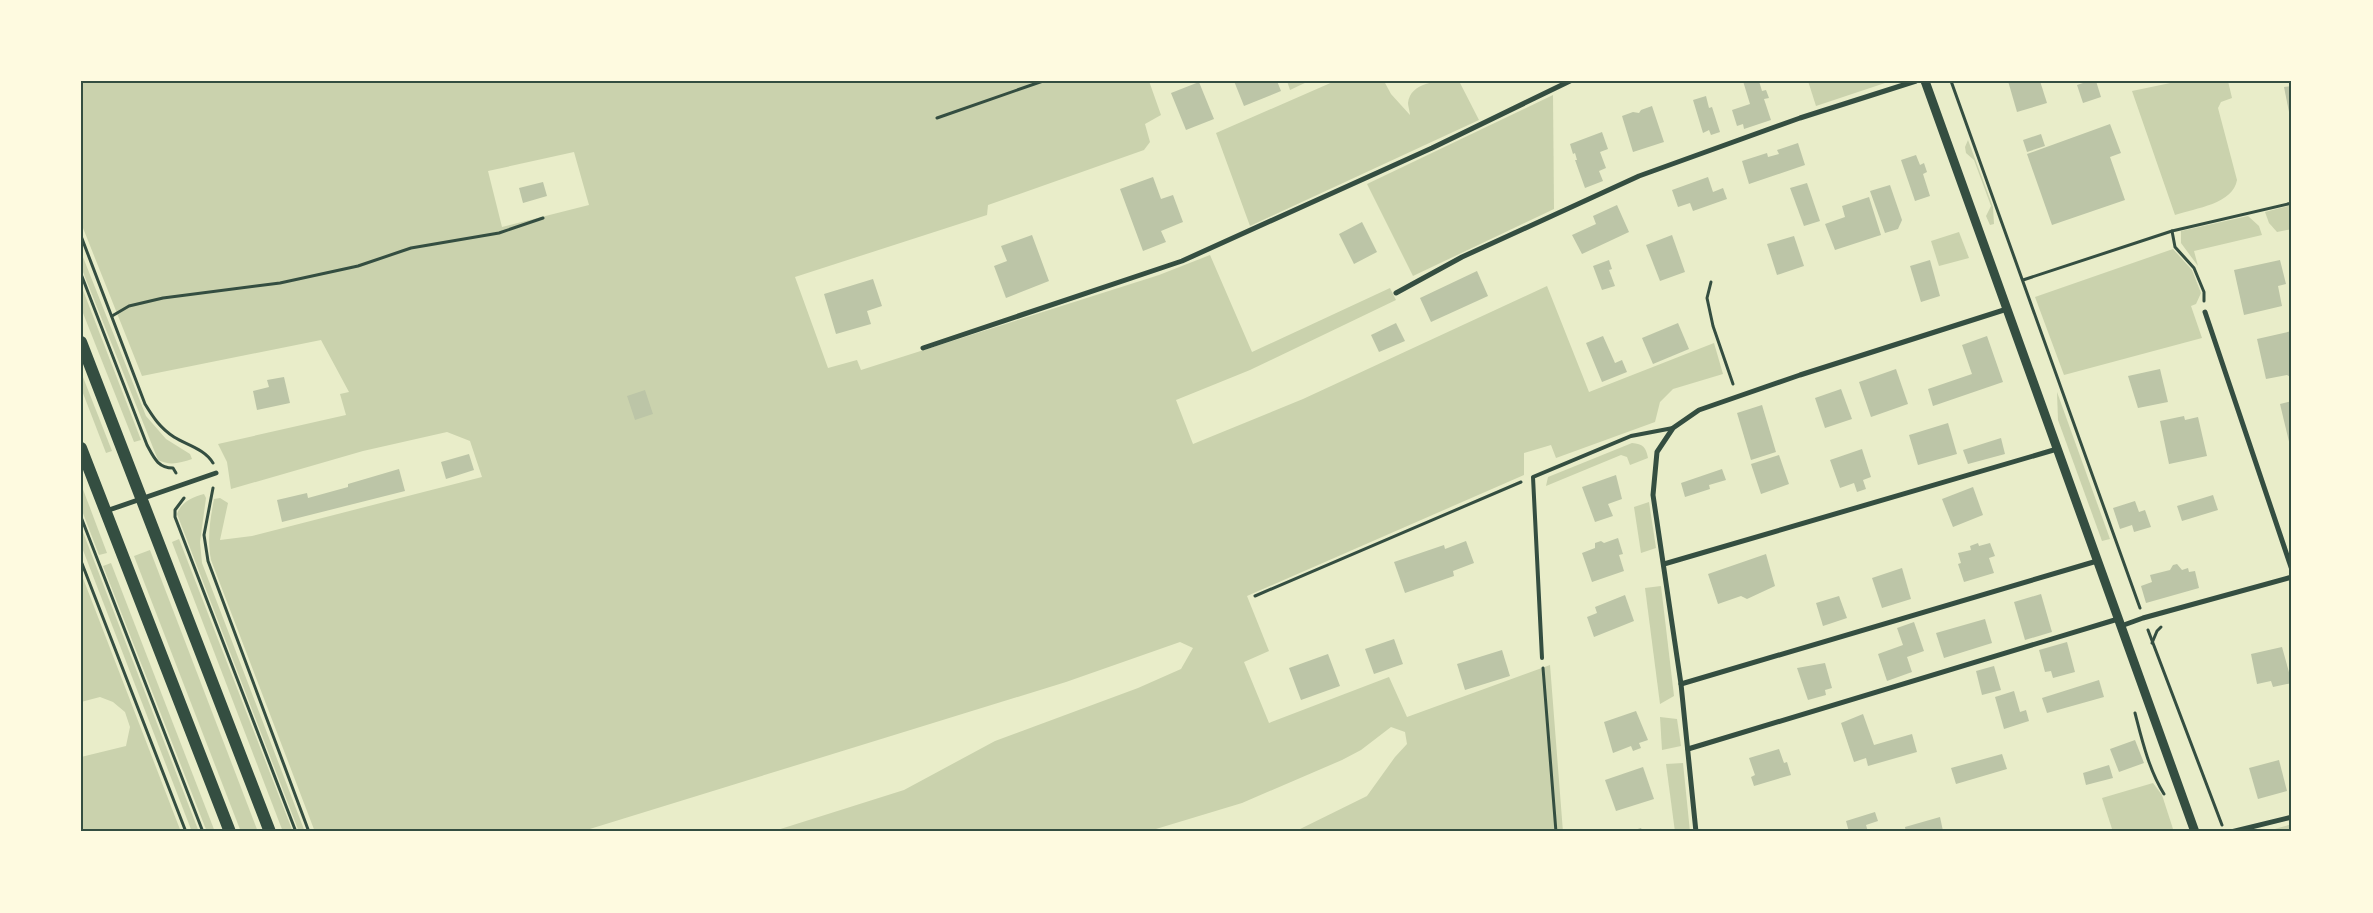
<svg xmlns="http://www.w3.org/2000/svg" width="2373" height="913" font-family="Overpass,sans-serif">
  <rect width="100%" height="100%" fill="#e9edc9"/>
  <g fill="#cad2ad" fill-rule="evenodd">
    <path d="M81,81h1068l12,34 -16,9 5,18 -6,8 -156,55 -1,10 -192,62 33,91 29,-8 4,10 298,-95 51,-20 42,97 138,-64 6,12 -146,70 -74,30 17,44 110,-45 244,-113 42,106 125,-49 9,31 -50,15 -13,13 -5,20 -99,36 -5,-13 -27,8v22l-277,121 22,55 -25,11 25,61 120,-46 18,40 143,-52 13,167h-269l73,-36 28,-39 12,-13 -2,-12 -14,-5 -30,23 -19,10 -100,43 -96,29h-375l133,-42 91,-49 143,-53 43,-19 12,-21 -13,-6 -114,40 -486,150h-265l-104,-272c-4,-21 -1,-40 3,-61l6,-1 8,5 -8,37 32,-4 230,-59 -12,-36 -23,-9 -84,19 -132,38 -4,-27 -9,-18 128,-29 -6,-21 9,-2 -28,-52 -179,36 -61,-153zM574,152l15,53 -87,22 -14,-56z"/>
    <polygon points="1287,81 1309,81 1290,90"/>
    <path d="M1335,81h49l7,13 19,21c0,-3 -2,-9 -2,-12 3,-23 34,-22 51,-22l20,39 -229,106 -34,-93z"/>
    <polygon points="1808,81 1891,81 1816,106"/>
    <path d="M2180,81h48l4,17 -11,4 -3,6 19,72c-4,24 -41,28 -62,35l-43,-124z"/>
    <polygon points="1553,95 1554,209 1413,276 1367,184"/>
    <polygon points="1968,140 1993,207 1994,224 1990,225 1986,216 1991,206 1974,160 1966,153 1965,147"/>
    <polygon points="2292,205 2292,229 2277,232 2269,223 2265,212"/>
    <polygon points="2248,216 2259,226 2262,235 2194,251 2198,266 2181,243 2181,231"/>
    <polygon points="1959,232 1969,258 1939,266 1931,241"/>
    <polygon points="2173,249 2192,270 2201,293 2196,304 2191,306 2202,338 2064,375 2035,297"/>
    <path d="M81,252l65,164 20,23 24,15 2,5c-12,4 -22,7 -34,1l-77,-193z"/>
    <polygon points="81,285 141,440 134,442 81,308"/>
    <polygon points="81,372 112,451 106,453 81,388"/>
    <polygon points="2057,392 2110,539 2102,541 2058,420"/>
    <path d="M1632,443c11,1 14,4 16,15l-18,7 -3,-8 -6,-2 -75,31 2,-9z"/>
    <polygon points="81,484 107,553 99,555 81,508"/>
    <path d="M204,494l2,4 -6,44 2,21 103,269h-6l-122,-318c4,-12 16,-17 27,-20z"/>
    <polygon points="1649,502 1656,548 1641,553 1634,507"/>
    <polygon points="81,527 199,832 192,832 81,545"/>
    <polygon points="179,539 293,832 283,832 172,542"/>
    <polygon points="150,550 258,832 241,832 134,556"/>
    <polygon points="111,563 215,832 207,832 103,566"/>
    <polygon points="81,573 181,832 81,832 81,757 126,746 130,727 125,712 113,702 100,697 81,702"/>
    <polygon points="1661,586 1674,696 1660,704 1645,588"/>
    <polygon points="1660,717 1677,719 1681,746 1662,750"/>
    <polygon points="1683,763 1690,832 1675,832 1666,764"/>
    <polygon points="2153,783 2162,795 2174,832 2113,832 2102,798"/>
    <polygon points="2292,824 2292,832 2264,832"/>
  </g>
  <g fill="#bcc5a7">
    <polygon points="1234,81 1277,81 1281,91 1244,106"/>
    <polygon points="1743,81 1759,81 1762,91 1766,90 1769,98 1764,99 1771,120 1744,129 1743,124 1737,126 1732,110 1750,104"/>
    <polygon points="2008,81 2040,81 2047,103 2017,112"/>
    <polygon points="2089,81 2096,81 2101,97 2083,103 2077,85"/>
    <polygon points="1199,82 1214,119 1186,130 1171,93"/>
    <polygon points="2292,86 2292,112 2289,112 2284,87"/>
    <polygon points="1706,96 1709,108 1712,107 1720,132 1711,135 1709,130 1703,133 1693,100"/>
    <polygon points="1652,106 1664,142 1633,152 1622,116 1633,112 1639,113 1641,110"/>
    <polygon points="2110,124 2121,153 2110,157 2125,200 2052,225 2027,154"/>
    <polygon points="1602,132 1608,149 1600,152 1606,168 1599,171 1603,181 1585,188 1575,160 1577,160 1575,153 1573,154 1570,144"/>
    <polygon points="2041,134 2045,146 2027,152 2023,140"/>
    <polygon points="1798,143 1805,165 1749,184 1742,161 1767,153 1768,157 1779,154 1777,150"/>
    <polygon points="1916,155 1920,165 1924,163 1927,172 1923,174 1930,196 1915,201 1901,160"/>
    <polygon points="1153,177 1161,199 1173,195 1183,222 1161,231 1166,242 1143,251 1120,189"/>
    <polygon points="1708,177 1713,192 1723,188 1727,199 1693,211 1690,203 1678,207 1672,190"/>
    <polygon points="543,182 547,196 523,203 519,188"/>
    <polygon points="1807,183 1820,221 1804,226 1790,188"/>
    <polygon points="1890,185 1902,220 1898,229 1885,233 1870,191"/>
    <polygon points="1869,197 1881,235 1835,250 1825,224 1845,217 1842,206"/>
    <polygon points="1617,205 1629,232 1582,254 1572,235 1596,224 1593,216"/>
    <polygon points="1362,222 1377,252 1354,264 1339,234"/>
    <polygon points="1032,235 1049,281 1006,298 994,266 1007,261 1001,246"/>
    <polygon points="1672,235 1685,272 1660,281 1646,245"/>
    <polygon points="1794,236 1804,266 1777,275 1767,244"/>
    <polygon points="1609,260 1612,269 1609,270 1615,286 1602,290 1593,266"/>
    <polygon points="1930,260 1940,296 1921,302 1910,266"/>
    <polygon points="2280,260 2286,284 2278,286 2282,306 2244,315 2234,270"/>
    <polygon points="1477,271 1488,296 1431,322 1420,298"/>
    <polygon points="873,279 882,306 867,311 871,324 836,334 824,294"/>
    <polygon points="1396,323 1405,341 1379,352 1371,335"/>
    <polygon points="1678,323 1689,349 1653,364 1642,338"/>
    <polygon points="2292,331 2292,378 2287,375 2266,379 2257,339"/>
    <polygon points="1603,336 1615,363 1622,360 1627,372 1602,382 1586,343"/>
    <polygon points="1987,336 2003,382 1933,406 1928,389 1972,374 1962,345"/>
    <polygon points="1896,369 1908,404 1871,417 1859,382"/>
    <polygon points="2160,369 2168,402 2138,408 2128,376"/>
    <polygon points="284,377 290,403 257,410 253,391 269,387 267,380"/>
    <polygon points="1841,389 1852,419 1825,428 1815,398"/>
    <polygon points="645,390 653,414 635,420 627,396"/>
    <polygon points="2292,401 2292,450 2291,450 2280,404"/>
    <polygon points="1762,405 1776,452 1751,460 1737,413"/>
    <polygon points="2184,416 2185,420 2198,417 2207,456 2169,464 2160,421"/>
    <polygon points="1948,423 1957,454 1918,465 1909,435"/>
    <polygon points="2001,438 2005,454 1968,464 1963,450"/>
    <polygon points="1862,449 1871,477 1863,480 1866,489 1857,492 1854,483 1840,488 1830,460"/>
    <polygon points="469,454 474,470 446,479 441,462"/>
    <polygon points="1779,455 1789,484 1761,494 1751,464"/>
    <polygon points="399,469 405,491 282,522 277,500 307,493 308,498 348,487 348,484"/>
    <polygon points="1722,469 1726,480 1709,485 1710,489 1685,497 1681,483"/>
    <polygon points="1616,475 1622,499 1608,504 1613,516 1595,522 1582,487"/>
    <polygon points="1973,487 1983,515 1953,527 1942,499"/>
    <polygon points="2213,495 2218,510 2182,521 2177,506"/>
    <polygon points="2135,501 2139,512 2145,510 2151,527 2134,532 2132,525 2120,529 2113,508"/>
    <polygon points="1618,538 1623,554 1619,555 1624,571 1592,582 1582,553 1595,548 1595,543 1601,541 1604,543"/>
    <polygon points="1466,541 1474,563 1453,571 1454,576 1405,593 1394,562 1444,545 1445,549"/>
    <polygon points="1978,543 1979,546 1990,543 1995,556 1989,558 1994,573 1964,582 1958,564 1961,563 1958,553 1971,550 1970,546"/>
    <polygon points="1766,554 1775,586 1747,599 1741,596 1718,604 1708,574"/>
    <polygon points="2177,564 2182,570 2188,568 2189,572 2195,571 2199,588 2146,603 2141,586 2152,582 2150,575 2170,570 2173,565"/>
    <polygon points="1902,568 1911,599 1882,608 1872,578"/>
    <polygon points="2041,594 2052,632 2025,640 2014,602"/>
    <polygon points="1625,595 1634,621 1594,637 1587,617 1597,613 1595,607"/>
    <polygon points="1839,596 1847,618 1823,626 1816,603"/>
    <polygon points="1985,619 1992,643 1944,658 1936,633"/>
    <polygon points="1914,622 1924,651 1907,657 1912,672 1887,681 1878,654 1903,645 1897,628"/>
    <polygon points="1394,639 1403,664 1374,674 1365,649"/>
    <polygon points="2067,642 2075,672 2053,678 2051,671 2045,672 2039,650"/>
    <polygon points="2282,647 2292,683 2273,687 2271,681 2257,684 2251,654"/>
    <polygon points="1502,650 1510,676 1465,690 1457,664"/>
    <polygon points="1328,654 1340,686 1301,700 1289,668"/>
    <polygon points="1825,663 1832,688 1825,690 1826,695 1808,700 1797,668"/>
    <polygon points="1994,666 2001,690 1982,695 1976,671"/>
    <polygon points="2099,680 2104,697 2047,713 2042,698"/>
    <polygon points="2014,691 2020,712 2026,710 2029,721 2004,729 1995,697"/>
    <polygon points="1636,711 1648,740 1639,743 1641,748 1633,751 1631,746 1613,753 1604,722"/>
    <polygon points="1863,714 1874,745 1912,734 1917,752 1868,766 1866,758 1854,762 1841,723"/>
    <polygon points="2135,740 2144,763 2119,772 2110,749"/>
    <polygon points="1779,749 1784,763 1787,762 1791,775 1754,786 1751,777 1755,775 1749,758"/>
    <polygon points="2002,754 2007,769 1956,784 1951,768"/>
    <polygon points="2279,760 2287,791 2258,799 2249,768"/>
    <polygon points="2109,765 2113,778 2086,785 2083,773"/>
    <polygon points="1643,767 1654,799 1616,811 1605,780"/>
    <polygon points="1875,812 1878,821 1866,825 1868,832 1849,832 1846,821"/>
    <polygon points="1940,817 1943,831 1906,832 1905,827"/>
    <polygon points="1641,828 1643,832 1631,832 1631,831"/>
  </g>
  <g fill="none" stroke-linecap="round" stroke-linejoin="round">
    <g stroke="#344e41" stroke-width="3">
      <polyline points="1951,81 2140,608"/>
      <polyline points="937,118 1043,81"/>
      <polyline points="2172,231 2175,247 2194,268 2204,292 2204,301"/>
      <path d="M81,236l64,168c8,13 15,24 29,33 13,8 31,12 39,26"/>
      <path d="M81,274l66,171c7,13 11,23 26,23l3,5"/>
      <polyline points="2023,280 2172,231 2292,203"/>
      <polyline points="1711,282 1707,298 1713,326 1733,384"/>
      <polyline points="112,316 129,306 163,298 280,283 358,266 411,248 499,233 543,218"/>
      <polyline points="213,488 204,535 208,561 309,832"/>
      <polyline points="184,498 175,510 175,517 296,832"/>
      <polyline points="81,517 203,832"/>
      <polyline points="81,561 186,832"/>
      <polyline points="1255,596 1521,482"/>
      <polyline points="2148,630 2222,825"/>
      <polyline points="2152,643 2157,631 2161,627"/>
      <polyline points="1543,668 1556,832"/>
      <path d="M2135,713c7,27 14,57 29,81"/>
    </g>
    <polyline stroke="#344e41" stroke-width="4" points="1542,658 1533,477 1631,436 1673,428"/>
    <g stroke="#344e41" stroke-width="5">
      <polyline points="1396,293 1462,257 1639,176 1800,118 1916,81"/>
      <polyline points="2205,312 2292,570"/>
      <polyline points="923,348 1182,261 1432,148 1570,81"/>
      <polyline points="106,511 216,473"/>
      <polyline points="1664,564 2057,449"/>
      <polyline points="2121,626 2143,618 2292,577"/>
      <polyline points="1681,684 2097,561"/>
      <polyline points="1688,749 2118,619"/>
      <polyline points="1696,832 1681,684 1653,495 1657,452 1673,428 1699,410 1800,375 2007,309"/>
      <polyline points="2231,832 2292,817"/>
    </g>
    <polyline stroke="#344e41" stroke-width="9" points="1925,81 2195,832"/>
    <g stroke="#344e41" stroke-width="12">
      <polyline points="81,342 270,832"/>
      <polyline points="81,448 230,832"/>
    </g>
  </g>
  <rect width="2373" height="913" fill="none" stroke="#fefae0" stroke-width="165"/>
  <rect x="82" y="82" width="2208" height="748" fill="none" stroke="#344e41" stroke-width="2"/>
</svg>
